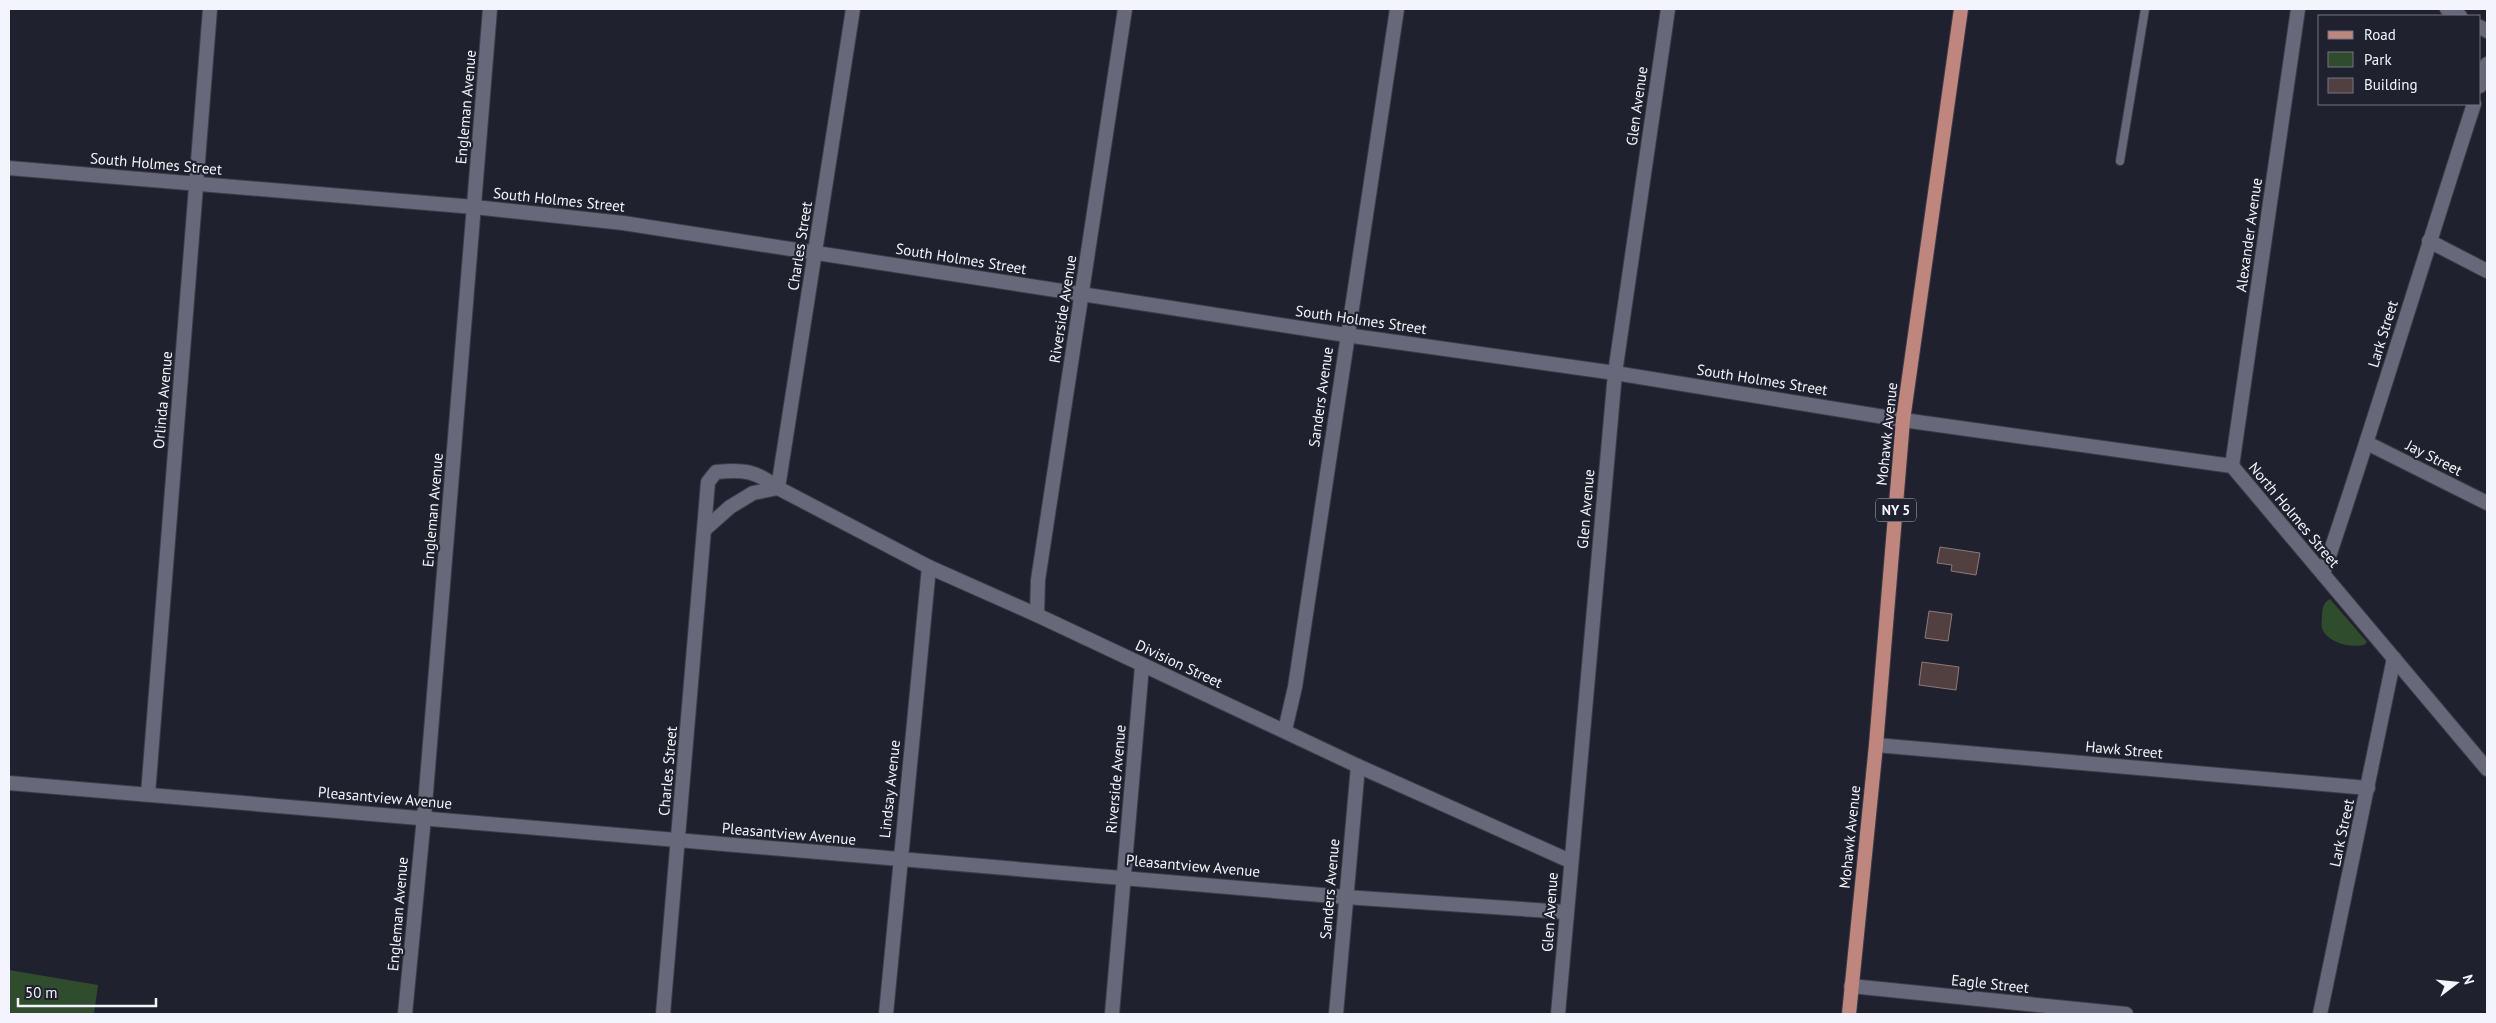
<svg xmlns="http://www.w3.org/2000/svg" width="2496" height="1023" font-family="'PT Sans',sans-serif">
  <rect width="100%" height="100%" fill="#20212e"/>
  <g fill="#2f4d2d">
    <path d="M2330,599l37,43 -3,3c-13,3 -37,-2 -42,-17 -1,-4 0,-9 0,-12 0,-8 2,-14 8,-17z"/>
    <polygon points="9,970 98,985 94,1014 9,1014"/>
  </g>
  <g fill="#523f3f" stroke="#8e7979">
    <polygon points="1940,547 1980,553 1976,575 1951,571 1952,565 1937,563"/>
    <polygon points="1929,611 1952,614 1948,641 1925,638"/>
    <polygon points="1922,662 1959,667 1956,690 1919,685"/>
  </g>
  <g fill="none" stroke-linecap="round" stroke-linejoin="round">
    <defs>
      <polyline id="service" points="2120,161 2145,9"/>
      <g id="minor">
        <polyline points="2447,9 2460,16"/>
        <polyline points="2480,27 2487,31"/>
        <polyline points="2480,86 2487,64"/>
        <polyline points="9,168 474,207 623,223 1346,335 1615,373 1903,420 2232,466 2487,769"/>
        <polyline points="2429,241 2487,271"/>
        <polyline points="2367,443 2487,503"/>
        <polyline points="2232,466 2298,9"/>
        <polyline points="778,488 853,9"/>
        <polyline points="704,530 730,507 753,493 778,488"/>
        <path d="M2323,574c53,-156 100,-314 151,-470"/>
        <polyline points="1037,615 1038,580 1125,9"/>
        <polyline points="1285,730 1295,687 1397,9"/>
        <polyline points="1876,745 2368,788"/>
        <polyline points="9,783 1345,897 1566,912"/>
        <polyline points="148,794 210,9"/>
        <polyline points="1851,986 2126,1014"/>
        <polyline points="405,1014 424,817 490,9"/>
        <path d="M663,1014l45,-532 8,-10c28,-3 40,-1 62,16l151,79 108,48 321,151 212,95"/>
        <polyline points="886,1014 929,567"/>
        <polyline points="1112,1014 1142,666"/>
        <polyline points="1336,1014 1358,766"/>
        <polyline points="1558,1014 1615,373 1668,9"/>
        <polyline points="2320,1014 2394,658"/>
      </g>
      <polyline id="primary" points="1849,1014 1876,745 1903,420 1961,9"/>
    </defs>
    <use href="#service" stroke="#3d3d49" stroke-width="10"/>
    <use href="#minor" stroke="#3d3d49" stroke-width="16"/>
    <use href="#primary" stroke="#3d3d49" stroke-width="16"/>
    <use href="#service" stroke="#676879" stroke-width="8"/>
    <use href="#minor" stroke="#676879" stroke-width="14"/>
    <use href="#primary" stroke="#bf867d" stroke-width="14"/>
  </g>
  <g text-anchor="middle" stroke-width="4.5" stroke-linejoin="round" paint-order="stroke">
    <rect fill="#20212e" stroke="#b4b5bf" stroke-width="1" x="1876" y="498.5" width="40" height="23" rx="4"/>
    <g font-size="14" font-weight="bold" fill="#f3f4fd">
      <text x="1896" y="515">NY 5</text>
    </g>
    <g font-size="15" fill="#f3f4fd" stroke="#20212e">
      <text transform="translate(1637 106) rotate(-82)" y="5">Glen Avenue</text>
      <text transform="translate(466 107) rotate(-85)" y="5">Engleman Avenue</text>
      <text transform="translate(156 164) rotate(5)" y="5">South Holmes Street</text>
      <text transform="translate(559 200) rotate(6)" y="5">South Holmes Street</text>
      <text transform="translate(2249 235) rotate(-82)" y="5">Alexander Avenue</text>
      <text transform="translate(800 246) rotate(-81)" y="5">Charles Street</text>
      <text transform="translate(961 259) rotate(9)" y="5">South Holmes Street</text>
      <text transform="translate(1063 309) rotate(-81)" y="5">Riverside Avenue</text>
      <text transform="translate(1361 320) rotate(8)" y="5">South Holmes Street</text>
      <text transform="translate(2383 334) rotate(-73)" y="5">Lark Street</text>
      <text transform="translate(1762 380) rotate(9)" y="5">South Holmes Street</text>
      <text transform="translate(1321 397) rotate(-82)" y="5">Sanders Avenue</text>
      <text transform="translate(163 400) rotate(-85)" y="5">Orlinda Avenue</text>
      <text transform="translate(1887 434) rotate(-84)" y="5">Mohawk Avenue</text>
      <text transform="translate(2434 458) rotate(27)" y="5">Jay Street</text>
      <text transform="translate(1586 509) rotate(-85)" y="5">Glen Avenue</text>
      <text transform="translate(433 510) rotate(-85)" y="5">Engleman Avenue</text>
      <text transform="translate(2294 515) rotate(50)" y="5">North Holmes Street</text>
      <text transform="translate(1179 664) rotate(25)" y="5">Division Street</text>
      <text transform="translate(2124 750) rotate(5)" y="5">Hawk Street</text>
      <text transform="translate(668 771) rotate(-85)" y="5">Charles Street</text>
      <text transform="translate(1116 779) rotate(-85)" y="5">Riverside Avenue</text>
      <text transform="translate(890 789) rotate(-84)" y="5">Lindsay Avenue</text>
      <text transform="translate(385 798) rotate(5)" y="5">Pleasantview Avenue</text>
      <text transform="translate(2342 833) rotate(-78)" y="5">Lark Street</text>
      <text transform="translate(789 834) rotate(5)" y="5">Pleasantview Avenue</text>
      <text transform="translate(1850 837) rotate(-84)" y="5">Mohawk Avenue</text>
      <text transform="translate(1193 866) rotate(5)" y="5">Pleasantview Avenue</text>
      <text transform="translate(1330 889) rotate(-85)" y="5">Sanders Avenue</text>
      <text transform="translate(1550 912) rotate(-86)" y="5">Glen Avenue</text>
      <text transform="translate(398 914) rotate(-85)" y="5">Engleman Avenue</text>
      <text transform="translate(1990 984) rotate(6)" y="5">Eagle Street</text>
    </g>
  </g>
  <rect width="2496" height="1023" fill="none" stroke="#f3f4fd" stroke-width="20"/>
  <rect x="2318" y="15" width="162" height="90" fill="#20212e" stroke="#747581"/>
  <rect x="2328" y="31" width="25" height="8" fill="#bf867d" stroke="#747581"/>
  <text x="2364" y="40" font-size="15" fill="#f3f4fd">Road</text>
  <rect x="2328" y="52" width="25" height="15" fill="#2f4d2d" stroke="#747581"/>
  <text x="2364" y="65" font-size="15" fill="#f3f4fd">Park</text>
  <rect x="2328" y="78" width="25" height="15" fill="#523f3f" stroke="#747581"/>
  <text x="2364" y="90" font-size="15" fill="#f3f4fd">Building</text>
  <g transform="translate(2456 983) rotate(74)" stroke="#20212e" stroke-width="4" paint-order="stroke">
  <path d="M0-4L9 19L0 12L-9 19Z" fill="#f3f4fd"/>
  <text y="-8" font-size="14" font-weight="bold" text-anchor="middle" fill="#f3f4fd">N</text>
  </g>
  <path d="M18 998v8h138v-8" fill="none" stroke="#f3f4fd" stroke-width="2.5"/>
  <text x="25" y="998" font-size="15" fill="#f3f4fd" stroke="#20212e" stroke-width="4" paint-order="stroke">50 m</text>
</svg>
